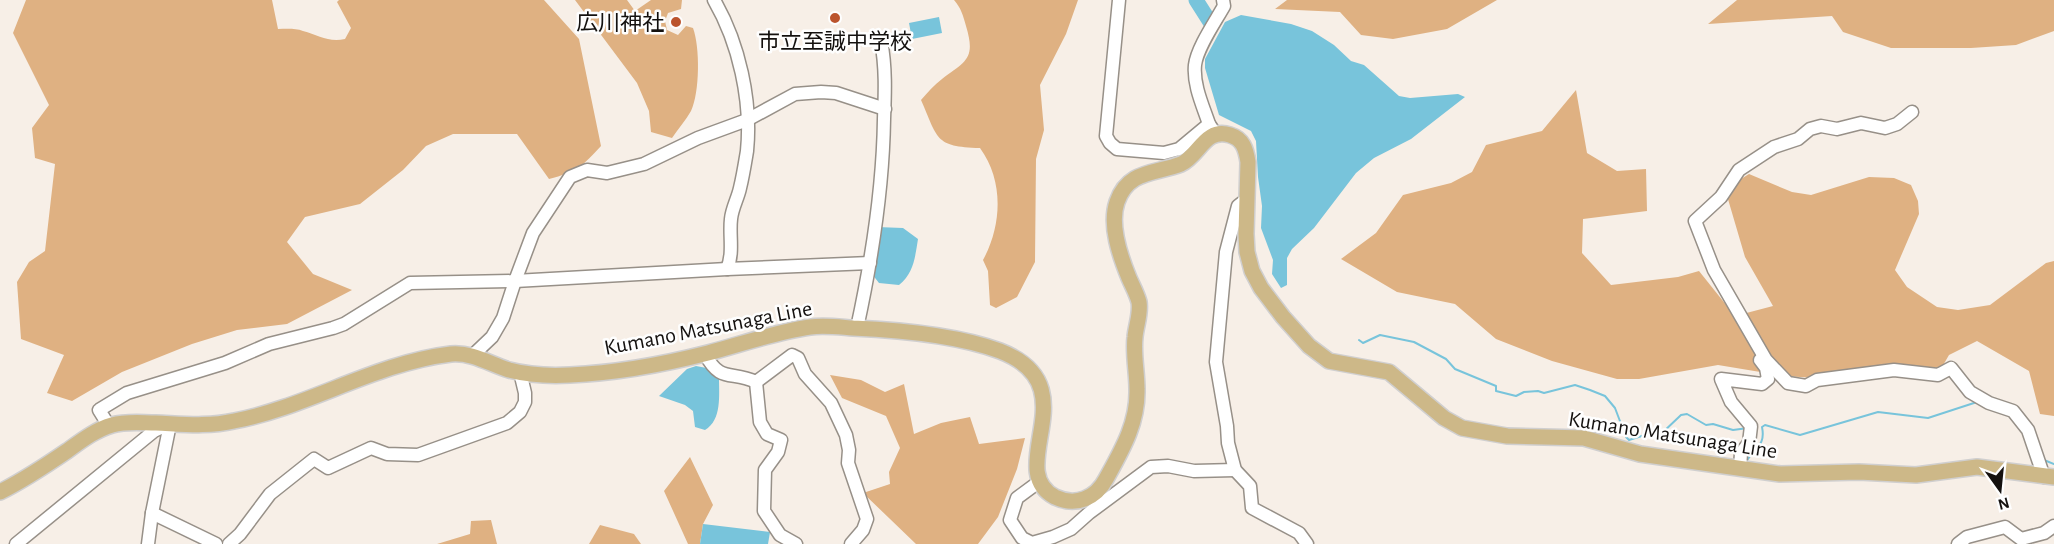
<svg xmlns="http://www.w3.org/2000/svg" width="2054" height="544" font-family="'Alegreya Sans','Noto Sans JP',sans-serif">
  <rect width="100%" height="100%" fill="#f7efe7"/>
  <g fill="#dfb182">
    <path d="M26,0h246l6,29c8,0 17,-1 25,2 15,4 26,12 42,8l6,-11 -14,-26 2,-2h205l35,39 22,107c-18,20 -25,26 -52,33l-32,-45h-64l-27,12 -23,24 -43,34 -55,13 -18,25 26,32 39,16 -65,34 -50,6 -45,14 -70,28 -50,29 -25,-8 17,-38 -43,-16 -4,-57 12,-20 16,-11 10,-87 -20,-6 -3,-30 17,-23 -36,-72z"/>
    <path d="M575,0h52l8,11 16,-11h31l-1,9 -13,4 -3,8 2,9 11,5 8,-9 7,2c7,19 7,64 -2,83 -5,9 -13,18 -19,27l-21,-6 -2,-21 -12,-28z"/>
    <path d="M954,0h124l-12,34 -26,51 4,45 -8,29 -1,103 -18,35 -21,11 -6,-3 -2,-34 -5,-11c19,-35 21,-79 -3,-112 -46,-1 -42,-10 -59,-48 7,-8 13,-15 21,-21 24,-18 34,-20 24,-53 -3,-11 -5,-18 -12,-26z"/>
    <polygon points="1287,0 1497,0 1447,29 1393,39 1361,35 1340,12 1275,9"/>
    <polygon points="1737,0 2054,0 2054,31 2016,45 1971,48 1891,48 1843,32 1832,16 1708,24"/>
    <polygon points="1576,90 1587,153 1617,171 1646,169 1647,211 1583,219 1582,253 1611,285 1678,277 1699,271 1735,316 1773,306 1745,257 1725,189 1749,174 1792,192 1811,195 1869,177 1894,178 1911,185 1918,201 1919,214 1895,270 1907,287 1937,307 1958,310 1990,305 2046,263 2054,261 2054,416 2040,414 2029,371 1977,341 1949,355 1942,367 1816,378 1784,376 1718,365 1639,379 1617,379 1552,361 1496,339 1455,304 1397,292 1341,259 1376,233 1403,195 1451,183 1472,172 1486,145 1542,131"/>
    <polygon points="830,375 861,380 885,392 904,384 914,434 941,423 970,417 979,444 1025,438 1017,469 998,517 978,544 916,544 863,493 890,484 889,472 900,448 886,416 842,398"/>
    <polygon points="690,457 713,505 703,524 700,544 688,544 664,491"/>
    <polygon points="491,520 497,544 437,544 470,534 471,521"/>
    <polygon points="600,525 634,534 641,544 589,544"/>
  </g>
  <g fill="#78c4db">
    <polygon points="1241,15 1291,24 1312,31 1334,45 1351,61 1364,65 1399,96 1410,98 1458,94 1465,97 1411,139 1374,158 1356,173 1314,228 1292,249 1287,258 1287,285 1281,288 1272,274 1273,260 1261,228 1262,206 1258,177 1256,141 1251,131 1219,115 1205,68 1205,59 1225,22"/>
    <polygon points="939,17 942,33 912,39 909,23"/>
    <path d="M877,227l26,1 15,11c-3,18 -4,34 -19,46l-20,-2 -7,-9z"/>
    <path d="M696,366l16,3 7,9c0,17 3,42 -14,52l-10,-3 -2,-16 -8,-6 -26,-9 28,-27z"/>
    <polygon points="703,524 770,532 768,544 700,544"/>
  </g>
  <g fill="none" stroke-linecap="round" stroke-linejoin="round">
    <g stroke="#78c4db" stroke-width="2">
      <polyline points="1359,340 1363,343 1380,335 1414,342 1446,359 1455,369 1496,386 1496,391 1516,396 1524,392 1538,391 1544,393 1575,385 1590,390 1605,396 1615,408 1626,437 1629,440 1645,435 1661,434 1681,415 1687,414 1706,425 1713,424 1733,430 1748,428"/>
      <polyline points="2044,460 2054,464"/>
      <path d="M1746,462c8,-15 20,-15 16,-35l3,-2 35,10 78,-23 50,6 49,-16"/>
    </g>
    <polyline stroke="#78c4db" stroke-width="15" points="1196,0 1210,22"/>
    <defs>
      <g id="minor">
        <path d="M714,0c25,43 38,101 33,151 -2,12 -4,25 -7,37 -2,10 -8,20 -9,31 -2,16 3,34 -4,50"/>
        <polyline points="1119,0 1106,136 1110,143 1117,149 1164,153 1179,149 1209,124"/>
        <polyline points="1912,112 1897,124 1885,128 1861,123 1837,129 1821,126 1810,129 1798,139 1774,147 1739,170 1721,197 1695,221 1714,270 1766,360 1788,383 1806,386 1817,380 1894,370 1938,375 1951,368 1970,392 1989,403 2013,411 2028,430 2044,477"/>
        <path d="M1213,130l-4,-6c-6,-18 -16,-39 -14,-59 2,-17 20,-43 29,-59l-1,-6"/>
        <polyline points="1247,199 1238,206 1226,252 1216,362 1227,426 1228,443 1235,470 1250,486 1252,508 1299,533 1307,544"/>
        <path d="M857,328c15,-69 26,-139 27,-209 1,-26 2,-52 -3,-78"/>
        <path d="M705,354c16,30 26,16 51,28l4,40 7,12 14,6 -3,12 -13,18 -1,41 16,24 16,9"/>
        <polyline points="472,356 492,337 503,318 515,281 533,233 570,177 587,170 607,173 644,164 698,138 747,120 795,94 821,92 836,93 885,109"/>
        <polyline points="756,382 792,355 798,358 805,374 831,403 846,435 849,450 848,463 867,519 863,530 851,544"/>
        <polyline points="109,426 99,410 127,393 225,363 269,344 333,328 344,324 410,283 515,281 727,269 870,263"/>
        <polyline points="1740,468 1741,453 1749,443 1751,426 1731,402 1721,379 1762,384 1768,379 1766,368 1760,360"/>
        <polyline points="1040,481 1017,498 1010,520 1022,538 1032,543 1053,537 1071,529 1089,513 1151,467 1168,466 1194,471 1235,470"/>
        <polyline points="152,513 216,544"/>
        <polyline points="16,544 154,431 169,424"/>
        <polyline points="148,544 152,513 170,424"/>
        <polyline points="229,544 240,534 270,494 314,459 328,468 371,448 387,454 418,455 507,423 520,412 525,402 525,393 520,372"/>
        <polyline points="1958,544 1967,537 2005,527 2021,539 2044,533 2054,526"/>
      </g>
      <path id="major" d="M0,492c24,-12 45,-26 67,-41 14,-10 28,-21 45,-26 15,-4 29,-2 44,-2 26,1 52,4 78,-2 74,-14 141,-58 217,-67 21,-2 39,10 58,16 19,5 42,6 61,5 45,-2 95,-11 138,-22 34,-9 67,-21 102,-26 14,-2 29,0 43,1 46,2 104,7 147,23 91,35 2,118 55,146 21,10 41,1 51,-18 16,-29 32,-56 31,-90 0,-17 -4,-35 -2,-52 1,-11 6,-24 4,-35 -2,-8 -7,-17 -10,-24 -9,-22 -20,-53 -12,-76 11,-32 38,-28 64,-38 18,-8 24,-37 49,-29 13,4 16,14 18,27l-2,72 1,18 5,19 9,17 22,29 26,29 20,15 60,11 55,46 18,10 45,8 77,2 56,16 140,20 79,-2 57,3 61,-8 77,10"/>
    </defs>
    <use href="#minor" stroke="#979088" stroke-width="15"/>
    <use href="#major" stroke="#d0cfcf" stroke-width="18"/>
    <use href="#minor" stroke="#fff" stroke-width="12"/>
    <use href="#major" stroke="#cdb888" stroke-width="15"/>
  </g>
  <g fill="#bb542d" stroke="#fefefe" stroke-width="2">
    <circle cx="835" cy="18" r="6"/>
    <circle cx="676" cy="22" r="6"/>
  </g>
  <g text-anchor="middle" stroke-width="5" stroke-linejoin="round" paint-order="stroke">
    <g font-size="22" fill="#14110f" stroke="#fefefe" text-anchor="end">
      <text x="664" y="30">広川神社</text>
      <text x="835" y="49" text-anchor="middle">市立至誠中学校</text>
    </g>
    <g font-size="22" fill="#14110f" stroke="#fefefe">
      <text transform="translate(708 327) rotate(-11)" y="8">Kumano Matsunaga Line</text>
      <text transform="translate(1673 434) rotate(9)" y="8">Kumano Matsunaga Line</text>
    </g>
  </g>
  <g transform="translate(2000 490) rotate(165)" stroke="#fefefe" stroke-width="4.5" paint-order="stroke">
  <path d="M0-4.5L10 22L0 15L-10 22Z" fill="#14110f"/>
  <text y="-9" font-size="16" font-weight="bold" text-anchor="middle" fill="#14110f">N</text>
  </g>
</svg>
